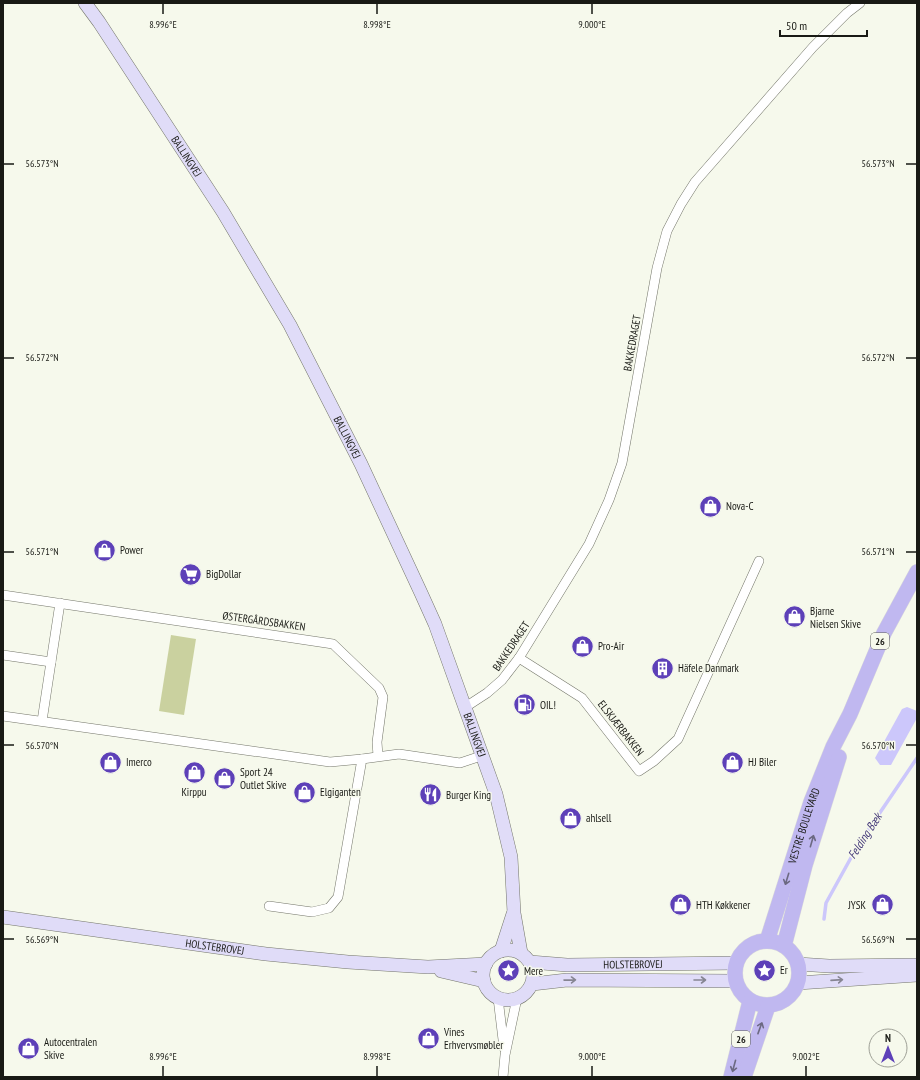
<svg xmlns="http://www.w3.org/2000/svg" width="920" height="1080" font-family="'PT Sans Narrow',sans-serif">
  <rect width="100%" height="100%" fill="#f6f9ec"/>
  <polygon fill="#cad19f" points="171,635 196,639 184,715 159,711"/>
  <polygon fill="#ccc7fb" points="907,707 917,711 917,718 891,765 880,765 875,758 902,709"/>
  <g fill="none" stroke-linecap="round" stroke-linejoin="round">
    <polyline stroke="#ccc7fb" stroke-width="3.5" points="824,919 826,903 858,845 917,758"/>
    <defs>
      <g id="street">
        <polyline points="3,595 333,644 379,688 383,697 377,742 378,756"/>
        <polyline points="3,655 51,662"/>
        <polyline points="519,658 582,698 639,771 654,761 678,739 759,561"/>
        <polyline points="464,708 487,693 502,680 519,658 589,544 609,500 622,463 657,268 667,231 681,204 695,182 813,47 847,13 860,3"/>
        <polyline points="3,716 330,762 362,759"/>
        <polyline points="42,721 60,603"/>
        <polyline points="269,906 312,912 329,908 338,897 362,759 399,754 460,763 481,756"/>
        <polyline points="498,998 504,1048"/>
        <polyline points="503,1077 505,1055 517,998"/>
      </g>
      <g id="secondary">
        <path id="s1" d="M85,3l14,19 124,190 67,113 71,139 60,129 14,31 61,170 15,63 3,56 7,40"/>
        <path id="s2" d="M3,917l263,37 82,8 80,5 58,-3"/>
        <circle cx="508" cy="975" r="25"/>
        <polyline points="501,951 513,914"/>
        <path id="s3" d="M530,962l37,3 169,-2"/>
        <polyline points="798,964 829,966 917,965"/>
        <polyline points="441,971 484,981"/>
        <polyline points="798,983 917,975"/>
        <polyline points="532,984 567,980 735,981"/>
      </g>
      <g id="primary">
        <circle cx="767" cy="973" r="32"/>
        <path id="s4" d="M767,941l44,-139 22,-55 17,-33 34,-81 33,-61"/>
        <polyline points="784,946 805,865 839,757"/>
        <polyline points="731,1077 750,1001"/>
        <polyline points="744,1077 768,1006"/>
      </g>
    </defs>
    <use href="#street" stroke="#74766a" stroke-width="10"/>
    <use href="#secondary" stroke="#74766a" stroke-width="14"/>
    <use href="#primary" stroke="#dadada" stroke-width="16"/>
    <use href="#street" stroke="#fff" stroke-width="9"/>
    <use href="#secondary" stroke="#e0dcf8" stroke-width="13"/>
    <use href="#primary" stroke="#c0b8f0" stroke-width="15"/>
  </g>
  <defs><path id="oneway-shaft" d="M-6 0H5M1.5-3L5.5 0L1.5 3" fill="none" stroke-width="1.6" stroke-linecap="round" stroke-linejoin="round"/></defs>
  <g stroke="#6c6982">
    <use href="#oneway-shaft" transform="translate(812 841) rotate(-74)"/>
    <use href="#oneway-shaft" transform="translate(787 879) rotate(107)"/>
    <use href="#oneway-shaft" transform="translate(760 1028) rotate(-70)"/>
    <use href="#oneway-shaft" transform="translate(734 1066) rotate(105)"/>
  </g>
  <g stroke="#868592">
    <use href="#oneway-shaft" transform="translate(570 980) rotate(-1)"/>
    <use href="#oneway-shaft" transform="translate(700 980)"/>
    <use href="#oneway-shaft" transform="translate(837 980) rotate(-4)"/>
  </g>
  <path fill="none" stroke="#191a15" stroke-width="1.5" d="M163,4v10M377,4v10M592,4v10M4,164h10M906,164h10M4,358h10M906,358h10M4,552h10M906,552h10M4,745h10M906,745h10M4,939h10M906,939h10M163,1066v10M377,1066v10M592,1066v10M806,1066v10"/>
  <defs>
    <symbol id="shop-disc" viewBox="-11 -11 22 22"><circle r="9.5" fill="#5d40b8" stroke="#f6f9ec"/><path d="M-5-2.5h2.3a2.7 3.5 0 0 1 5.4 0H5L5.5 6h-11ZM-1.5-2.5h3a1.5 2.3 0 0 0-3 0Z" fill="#fff"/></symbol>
    <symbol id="supermarket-disc" viewBox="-11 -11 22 22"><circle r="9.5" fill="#5d40b8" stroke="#f6f9ec"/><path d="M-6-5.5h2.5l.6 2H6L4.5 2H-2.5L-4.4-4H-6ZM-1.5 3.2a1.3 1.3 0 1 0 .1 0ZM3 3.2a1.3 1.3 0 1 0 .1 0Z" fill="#fff"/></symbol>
    <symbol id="building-disc" viewBox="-11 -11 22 22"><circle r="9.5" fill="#5d40b8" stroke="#f6f9ec"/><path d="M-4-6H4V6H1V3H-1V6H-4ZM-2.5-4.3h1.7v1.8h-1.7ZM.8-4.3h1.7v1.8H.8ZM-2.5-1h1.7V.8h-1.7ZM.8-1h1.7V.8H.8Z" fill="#fff"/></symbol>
    <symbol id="fuel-disc" viewBox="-11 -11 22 22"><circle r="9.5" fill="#5d40b8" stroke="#f6f9ec"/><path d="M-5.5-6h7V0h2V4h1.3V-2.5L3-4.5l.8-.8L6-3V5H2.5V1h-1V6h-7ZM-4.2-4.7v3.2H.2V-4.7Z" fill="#fff"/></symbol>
    <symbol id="restaurant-disc" viewBox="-11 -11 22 22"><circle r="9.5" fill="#5d40b8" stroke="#f6f9ec"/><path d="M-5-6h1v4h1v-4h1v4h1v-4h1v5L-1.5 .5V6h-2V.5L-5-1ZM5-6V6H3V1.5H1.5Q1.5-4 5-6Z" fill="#fff"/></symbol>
    <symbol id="sight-disc" viewBox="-11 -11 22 22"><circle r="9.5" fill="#5d40b8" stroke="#f6f9ec"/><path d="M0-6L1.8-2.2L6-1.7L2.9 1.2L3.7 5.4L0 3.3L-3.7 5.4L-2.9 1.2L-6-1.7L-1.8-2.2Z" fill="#fff"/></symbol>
  </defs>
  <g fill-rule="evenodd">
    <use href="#shop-disc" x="698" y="494" width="25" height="25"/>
    <use href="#shop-disc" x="92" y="538" width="25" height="25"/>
    <use href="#supermarket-disc" x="178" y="562" width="25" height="25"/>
    <use href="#shop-disc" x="782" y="604" width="25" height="25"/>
    <use href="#shop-disc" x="570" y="634" width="25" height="25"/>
    <use href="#building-disc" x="650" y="656" width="25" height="25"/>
    <use href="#fuel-disc" x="512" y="692" width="25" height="25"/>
    <use href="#shop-disc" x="98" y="750" width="25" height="25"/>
    <use href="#shop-disc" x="720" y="750" width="25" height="25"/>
    <use href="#shop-disc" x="182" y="760" width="25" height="25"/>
    <use href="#shop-disc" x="212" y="766" width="25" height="25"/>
    <use href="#shop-disc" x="292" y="780" width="25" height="25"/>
    <use href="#restaurant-disc" x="418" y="782" width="25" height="25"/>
    <use href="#shop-disc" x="558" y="806" width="25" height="25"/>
    <use href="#shop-disc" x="668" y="892" width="25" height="25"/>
    <use href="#shop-disc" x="870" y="892" width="25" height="25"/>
    <use href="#sight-disc" x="752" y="958" width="25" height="25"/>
    <use href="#sight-disc" x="496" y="958" width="25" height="25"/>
    <use href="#shop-disc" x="416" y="1026" width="25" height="25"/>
    <use href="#shop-disc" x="16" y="1036" width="25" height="25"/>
  </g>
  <g text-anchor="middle" stroke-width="3" stroke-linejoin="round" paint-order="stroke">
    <g fill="#f6f9ec" stroke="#5b5d56" stroke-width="1">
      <rect x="871" y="633" width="18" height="16" rx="3"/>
      <rect x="732" y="1031" width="18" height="16" rx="3"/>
    </g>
    <g font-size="10" font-weight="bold" fill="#191a15">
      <text x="880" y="645">26</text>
      <text x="741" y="1043">26</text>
    </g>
    <g font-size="11" fill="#191a15" stroke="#f6f9ec">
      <text dy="4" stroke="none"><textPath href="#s1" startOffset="184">BALLINGVEJ</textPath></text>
      <text transform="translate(632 343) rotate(-80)" y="4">BAKKEDRAGET</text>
      <text dy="4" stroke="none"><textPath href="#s1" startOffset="508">BALLINGVEJ</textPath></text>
      <text transform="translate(264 621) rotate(8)" y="4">ØSTERGÅRDSBAKKEN</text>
      <text transform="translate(511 646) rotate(-56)" y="4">BAKKEDRAGET</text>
      <text transform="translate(621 728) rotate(52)" y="4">ELSKJÆRBAKKEN</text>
      <text dy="4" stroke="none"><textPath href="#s1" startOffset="832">BALLINGVEJ</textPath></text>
      <text dy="4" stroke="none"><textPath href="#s4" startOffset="121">VESTRE BOULEVARD</textPath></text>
      <text dy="4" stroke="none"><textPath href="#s2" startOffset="214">HOLSTEBROVEJ</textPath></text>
      <text dy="4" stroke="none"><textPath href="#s3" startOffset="103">HOLSTEBROVEJ</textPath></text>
    </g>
    <g font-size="11" fill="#191a15" stroke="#f6f9ec" text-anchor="start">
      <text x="726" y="510">Nova-C</text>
      <text x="120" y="554">Power</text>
      <text x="206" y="578">BigDollar</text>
      <text x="810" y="615">Bjarne<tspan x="810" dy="13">Nielsen Skive</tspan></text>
      <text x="598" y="650">Pro-Air</text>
      <text x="678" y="672">Häfele Danmark</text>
      <text x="540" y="709">OIL!</text>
      <text x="126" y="766">Imerco</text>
      <text x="748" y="766">HJ Biler</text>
      <text x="240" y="776">Sport 24<tspan x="240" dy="13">Outlet Skive</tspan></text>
      <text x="194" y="796" text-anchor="middle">Kirppu</text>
      <text x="320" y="796">Elgiganten</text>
      <text x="446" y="799">Burger King</text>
      <text x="586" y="822">ahlsell</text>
      <text x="696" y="909">HTH Køkkener</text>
      <text x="866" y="909" text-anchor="end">JYSK</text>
      <text x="780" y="974">Er</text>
      <text x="524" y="975">Mere</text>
      <text x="444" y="1036">Vines<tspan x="444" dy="13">Erhvervsmøbler</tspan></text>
      <text x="44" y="1046">Autocentralen<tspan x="44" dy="13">Skive</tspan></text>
    </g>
    <g font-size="12" font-style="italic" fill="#463b7a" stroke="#f6f9ec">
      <text transform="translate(865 836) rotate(-57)" y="4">Felding Bæk</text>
    </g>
  </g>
  <g font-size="10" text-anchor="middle" fill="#191a15" stroke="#f6f9ec" stroke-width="3" stroke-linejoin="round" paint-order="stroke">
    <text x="163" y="28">8.996°E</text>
    <text x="377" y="28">8.998°E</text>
    <text x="592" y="28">9.000°E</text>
    <text x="42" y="167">56.573°N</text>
    <text x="878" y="167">56.573°N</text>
    <text x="42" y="361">56.572°N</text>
    <text x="878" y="361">56.572°N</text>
    <text x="42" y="555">56.571°N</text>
    <text x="878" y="555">56.571°N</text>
    <text x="42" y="749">56.570°N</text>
    <text x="878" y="749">56.570°N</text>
    <text x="42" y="943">56.569°N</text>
    <text x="878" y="943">56.569°N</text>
    <text x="163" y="1060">8.996°E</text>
    <text x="377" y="1060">8.998°E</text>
    <text x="592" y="1060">9.000°E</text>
    <text x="806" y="1060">9.002°E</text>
  </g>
  <rect width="920" height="1080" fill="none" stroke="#191a15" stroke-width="8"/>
  <g transform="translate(888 1048)"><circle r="19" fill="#f6f9ec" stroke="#9ea096"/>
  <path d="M0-3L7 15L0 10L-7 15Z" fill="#5d40b8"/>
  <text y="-6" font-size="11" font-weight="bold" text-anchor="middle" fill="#191a15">N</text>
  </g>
  <path d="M780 30v6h87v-6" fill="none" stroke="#191a15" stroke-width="2"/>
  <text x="786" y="30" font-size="12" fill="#191a15" stroke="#f6f9ec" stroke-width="3" paint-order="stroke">50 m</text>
</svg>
